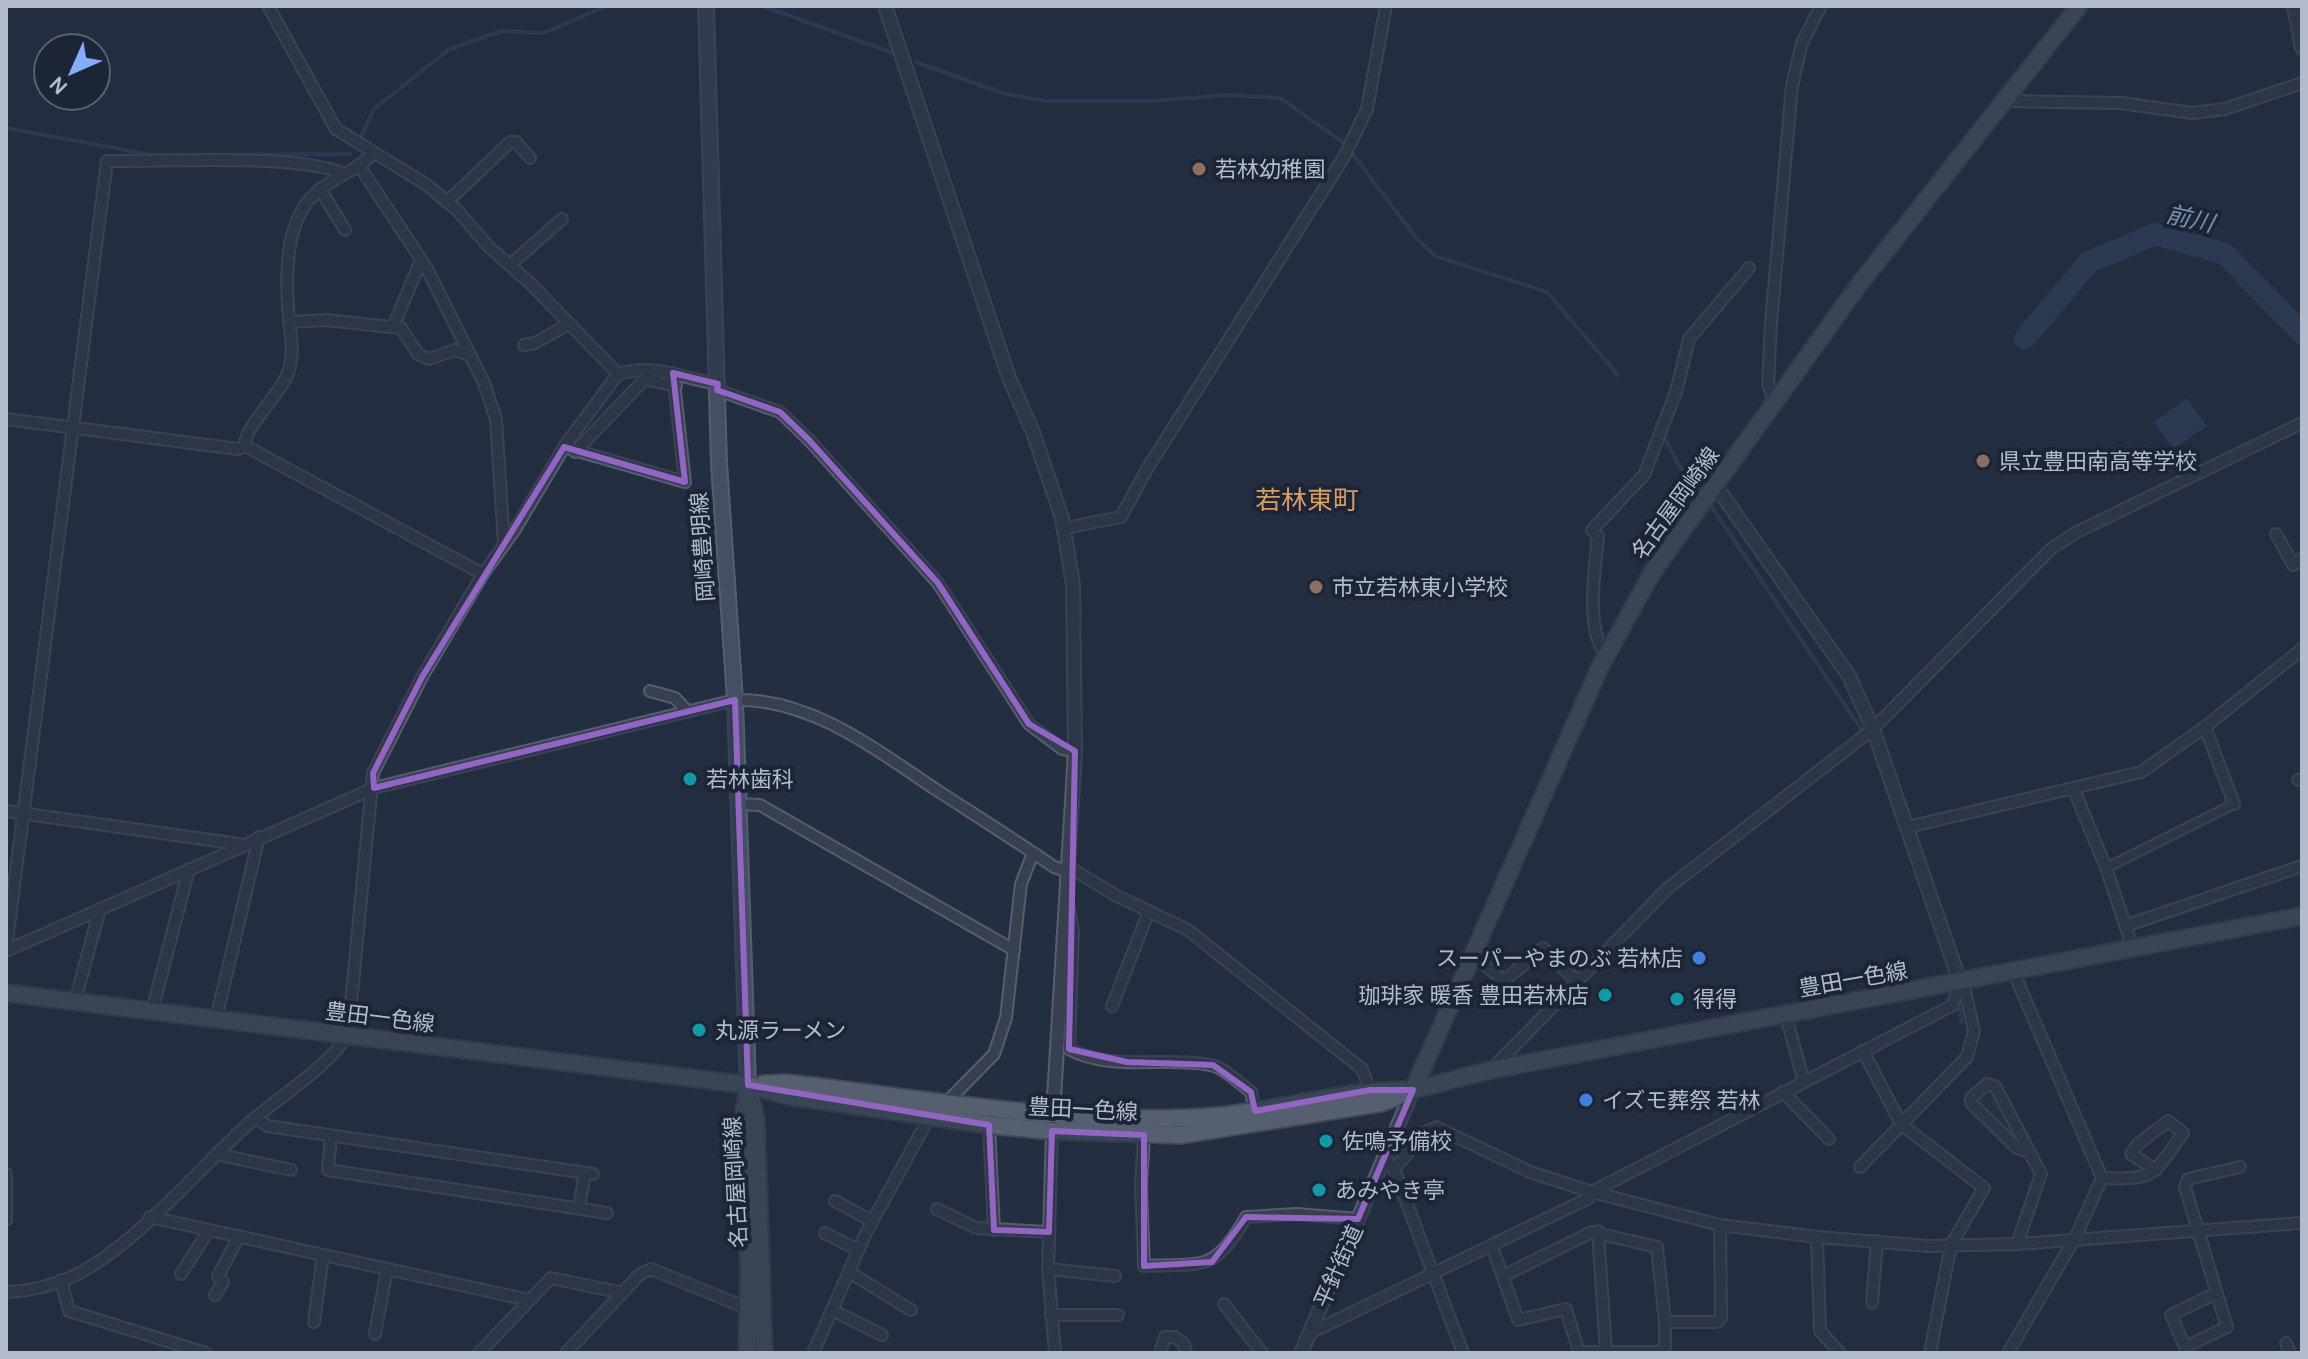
<svg xmlns="http://www.w3.org/2000/svg" width="2308" height="1359" font-family="Karla,'Noto Sans JP',sans-serif">
  <rect width="100%" height="100%" fill="#232e40"/>
  <polygon fill="#253c41" points="1985,1090 1994,1092 2018,1138 2016,1139 1976,1103 1978,1095"/>
  <polygon fill="#364868" points="2187,398 2207,426 2173,449 2154,422"/>
  <g fill="none" stroke-linecap="round" stroke-linejoin="round">
    <g stroke="#364868" stroke-width="4">
      <polyline points="762,6 893,53"/>
      <polyline points="916,62 1002,93 1046,101 1153,101 1227,95 1280,98 1344,143"/>
      <polyline points="6,128 152,155 350,154"/>
      <polyline points="362,135 374,109 448,50 501,31 544,33 606,6"/>
      <polyline points="1352,153 1417,239 1435,256 1547,292 1618,375"/>
      <polyline points="1657,423 1678,464 1704,497"/>
      <polyline points="1709,503 1876,751"/>
      <polyline points="1957,1001 1962,1022"/>
    </g>
    <polyline stroke="#364868" stroke-width="22" points="2025,338 2089,262 2156,234 2225,254 2302,333"/>
    <defs>
      <polyline id="pedestrian" points="2106,868 2234,804"/>
      <g id="minor">
        <polyline points="268,6 336,129 427,185 457,210 488,246 532,285 618,374"/>
        <polyline points="2004,101 2121,103 2192,113 2225,109 2302,83"/>
        <polyline points="360,167 426,267 484,383 496,419 504,544"/>
        <polyline points="320,189 345,230"/>
        <polyline points="447,202 510,142 516,142 530,158"/>
        <polyline points="510,265 562,219"/>
        <polyline points="289,322 326,320 401,328 418,354 429,359 455,350 470,355"/>
        <polyline points="393,327 421,260"/>
        <polyline points="524,345 535,343 569,324"/>
        <polyline points="717,390 780,412 809,440 938,583 1029,724 1062,749 1075,751"/>
        <polyline points="1774,400 1768,384 1771,323 1792,86 1802,43 1821,6"/>
        <polyline points="6,419 238,449 245,446 483,574"/>
        <path d="M245,446c-2,-18 35,-51 43,-73 8,-23 1,-43 0,-66 -2,-34 -2,-79 21,-107 17,-20 45,-27 64,-46"/>
        <polyline points="564,447 685,482 673,373"/>
        <polyline points="575,452 645,379 676,386"/>
        <polyline points="1065,528 1121,517 1147,469 1344,157 1367,109 1386,6"/>
        <polyline points="2276,534 2293,565 2302,558"/>
        <path d="M1606,654c-21,-22 -11,-88 -8,-117l-6,-7 52,-55 32,-83 13,-53 60,-71"/>
        <polyline points="650,691 675,698 687,711"/>
        <polyline points="2205,727 2234,804"/>
        <polyline points="2298,780 2302,779"/>
        <polyline points="2074,790 2106,868 2133,948"/>
        <polyline points="738,804 760,805 1014,950"/>
        <polyline points="6,811 239,844"/>
        <polyline points="1908,827 2141,772 2205,727 2302,649"/>
        <polyline points="1069,867 1115,895 1188,930 1362,1069 1370,1090"/>
        <path d="M1069,908l4,23 -4,118c42,23 96,7 141,16 14,2 30,19 41,27l4,19"/>
        <polyline points="2125,926 2302,866"/>
        <path d="M6,949l101,-788c55,1 192,-8 237,13"/>
        <path d="M6,951l368,-163 361,-88c75,-2 140,49 200,89 40,26 80,51 119,78l15,5"/>
        <polyline points="1473,955 1504,981 1543,948 1577,982"/>
        <polyline points="75,1001 100,909"/>
        <polyline points="1112,1006 1149,911"/>
        <polyline points="152,1011 189,869"/>
        <polyline points="1785,1013 1804,1082"/>
        <polyline points="216,1019 259,837"/>
        <polyline points="1863,1051 1901,1124 1984,1188 1951,1245 1930,1353"/>
        <polyline points="1492,1069 1668,888 1873,729 2052,548 2075,533 2302,423"/>
        <polyline points="1783,1092 1829,1139"/>
        <polyline points="946,1103 994,1054 1006,1018 1021,884 1033,853"/>
        <polyline points="256,1117 267,1126 281,1128 593,1174"/>
        <polyline points="989,1125 994,1230"/>
        <polyline points="1052,1131 1048,1269 1055,1353"/>
        <path d="M1144,1135l-3,51 3,80c60,-3 70,7 102,-49l51,-3 61,5"/>
        <polyline points="331,1136 328,1170 607,1213"/>
        <polyline points="216,1154 291,1170"/>
        <polyline points="1385,1158 1394,1169 1463,1353"/>
        <polyline points="1860,1167 1967,1057 1974,1031 1963,982"/>
        <polyline points="1394,1169 1426,1132 1436,1127 1530,1172 1592,1192 1720,1225 1817,1237 1928,1246 2017,1244 2302,1223"/>
        <polyline points="6,1174 6,1220"/>
        <path d="M2102,1178c54,2 50,-2 81,-45l-15,-12 -30,23 -7,10 25,16"/>
        <polyline points="835,1201 872,1221"/>
        <polyline points="579,1208 585,1173"/>
        <polyline points="937,1209 976,1228 1049,1232"/>
        <polyline points="150,1217 529,1300"/>
        <polyline points="1598,1231 1606,1352"/>
        <polyline points="825,1233 858,1250"/>
        <polyline points="1817,1237 1820,1331 1840,1353"/>
        <polyline points="2017,1244 2041,1174 1995,1086 1987,1084 1971,1098 1971,1103 2017,1148 2030,1152"/>
        <polyline points="1492,1246 1518,1320 1566,1309 1579,1352 1659,1352 1665,1347 1665,1322 1717,1322 1721,1318 1720,1225"/>
        <polyline points="1048,1269 1115,1276"/>
        <polyline points="849,1272 911,1310"/>
        <polyline points="181,1274 209,1230"/>
        <polyline points="1503,1276 1592,1232 1657,1247 1665,1322"/>
        <polyline points="61,1280 69,1311 206,1353"/>
        <path d="M6,1292c30,-1 61,-10 87,-27 52,-32 108,-98 154,-140 33,-30 76,-53 101,-90l25,-262 49,-96 61,-103 31,-43 52,-87 52,-70c40,-11 61,4 100,10"/>
        <polyline points="2216,1293 2171,1315 2185,1347 2227,1327 2185,1187 2188,1179 2240,1167"/>
        <polyline points="215,1295 223,1282 218,1276 239,1236"/>
        <polyline points="1872,1303 1877,1241"/>
        <polyline points="1224,1304 1262,1353"/>
        <polyline points="832,1310 882,1335"/>
        <polyline points="1051,1315 1118,1315"/>
        <polyline points="314,1322 323,1255"/>
        <polyline points="375,1334 387,1269"/>
        <polyline points="1308,1334 1589,1198 1592,1192 1953,1005 1960,982"/>
        <polyline points="2286,1343 2290,1353"/>
        <polyline points="479,1353 551,1278 623,1293"/>
        <polyline points="566,1353 639,1275 651,1269 747,1308"/>
        <polyline points="813,1353 866,1233 930,1116"/>
        <polyline points="1160,1353 1165,1337 1175,1337 1184,1344 1186,1353"/>
        <polyline points="2008,1353 2075,1238 2102,1178 2013,971"/>
      </g>
      <g id="tertiary">
        <polyline points="885,6 1009,378 1033,432 1062,518 1073,584 1075,751 1052,1131"/>
        <polyline points="2294,6 2302,48"/>
        <polyline points="1716,486 1849,676 1873,729 1960,982"/>
        <polyline points="1301,1353 1413,1090"/>
      </g>
      <polyline id="secondary" points="706,6 719,464 735,700 748,1085"/>
      <g id="primary">
        <polyline points="6,993 748,1085 787,1096 989,1125 1052,1131 1181,1135 1381,1103 1413,1090 1491,1070 2302,916"/>
        <path d="M763,1084l23,-1c134,15 266,40 400,35 74,-2 145,-27 218,-28"/>
        <polyline points="748,1085 756,1120 764,1353"/>
        <polyline points="1413,1090 1600,667 1652,573 1858,286 2079,6"/>
        <polyline points="747,1095 742,1122 749,1268 747,1353"/>
      </g>
    </defs>
    <use href="#pedestrian" stroke="#555e6e" stroke-width="12"/>
    <use href="#minor" stroke="#555e6e" stroke-width="14"/>
    <use href="#tertiary" stroke="#555e6e" stroke-width="16"/>
    <use href="#secondary" stroke="#555e6e" stroke-width="18"/>
    <use href="#primary" stroke="#414959" stroke-width="20"/>
    <use href="#pedestrian" stroke="#384050" stroke-width="8"/>
    <use href="#minor" stroke="#384050" stroke-width="10"/>
    <use href="#tertiary" stroke="#384050" stroke-width="12"/>
    <use href="#secondary" stroke="#454f63" stroke-width="14"/>
    <use href="#primary" stroke="#555f70" stroke-width="16"/>
  </g>
  <path d="M0 0H2308V1359H0ZM673,373l45,11 -1,6 63,22 29,28 129,143 91,141 46,27 -6,298 58,13 86,3 38,27 4,19 115,-21h43l-55,129 -112,-2 -34,45 -68,4v-131l-92,-4 -3,101 -55,-2 -5,-105 -241,-40 -13,-385 -361,88 -1,-15 49,-96 142,-230 121,35z" fill="#232e40" fill-opacity=".55" fill-rule="evenodd"/>
  <path fill="none" stroke="#9265c4" stroke-width="6" stroke-linejoin="round" d="M673,373l45,11 -1,6 63,22 29,28 129,143 91,141 46,27 -6,298 58,13 86,3 38,27 4,19 115,-21h43l-55,129 -112,-2 -34,45 -68,4v-131l-92,-4 -3,101 -55,-2 -5,-105 -241,-40 -13,-385 -361,88 -1,-15 49,-96 142,-230 121,35z"/>
  <g fill="#8d6e63" stroke="#1c2535" stroke-width="3">
    <circle cx="1199" cy="169" r="8"/>
    <circle cx="1983" cy="461" r="8"/>
    <circle cx="1316" cy="587" r="8"/>
  </g>
  <g fill="#0f9aa8" stroke="#1c2535" stroke-width="3">
    <circle cx="690" cy="779" r="8"/>
    <circle cx="1605" cy="995" r="8"/>
    <circle cx="1677" cy="999" r="8"/>
    <circle cx="699" cy="1030" r="8"/>
    <circle cx="1326" cy="1141" r="8"/>
    <circle cx="1319" cy="1190" r="8"/>
  </g>
  <g fill="#3f7fe0" stroke="#1c2535" stroke-width="3">
    <circle cx="1699" cy="958" r="8"/>
    <circle cx="1586" cy="1100" r="8"/>
  </g>
  <g text-anchor="middle" stroke-width="8" stroke-linejoin="round" paint-order="stroke">
    <g font-size="22" fill="#b4bbcb" stroke="#1c2535" text-anchor="start">
      <text x="1215" y="177">若林幼稚園</text>
      <text x="1999" y="469">県立豊田南高等学校</text>
      <text x="1332" y="595">市立若林東小学校</text>
      <text x="706" y="787">若林歯科</text>
      <text x="1683" y="966" text-anchor="end">スーパーやまのぶ 若林店</text>
      <text x="1589" y="1003" text-anchor="end">珈琲家 暖香 豊田若林店</text>
      <text x="1693" y="1007">得得</text>
      <text x="715" y="1038">丸源ラーメン</text>
      <text x="1602" y="1108">イズモ葬祭 若林</text>
      <text x="1342" y="1149">佐鳴予備校</text>
      <text x="1335" y="1198">あみやき亭</text>
    </g>
    <g font-size="22" fill="#b4bbcb" stroke="#1c2535">
      <text transform="translate(1675 503) rotate(-54)" y="8">名古屋岡崎線</text>
      <text transform="translate(702 547) rotate(-94)" y="8">岡崎豊明線</text>
      <text transform="translate(1853 979) rotate(-10)" y="8">豊田一色線</text>
      <text transform="translate(380 1017) rotate(7)" y="8">豊田一色線</text>
      <text transform="translate(1083 1109) rotate(3)" y="8">豊田一色線</text>
      <text transform="translate(735 1182) rotate(-93)" y="8">名古屋岡崎線</text>
      <text transform="translate(1338 1266) rotate(-66)" y="8">平針街道</text>
    </g>
    <g font-size="24" font-style="italic" fill="#7a8eb4" stroke="#1c2535">
      <text transform="translate(2190 219) rotate(13)" y="8">前川</text>
    </g>
    <g font-size="26" fill="#db9d5e" stroke="#1c2535">
      <text x="1307" y="509">若林東町</text>
    </g>
  </g>
  <rect width="2308" height="1359" fill="none" stroke="#b4bbcb" stroke-width="16"/>
  <g transform="translate(72 72) rotate(225)"><circle r="38" fill="#1c2535" stroke="#596171" stroke-width="2"/>
  <path d="M0-6L14 30L0 20L-14 30Z" fill="#86acfe"/>
  <text y="-12" font-size="22" font-weight="bold" text-anchor="middle" fill="#b4bbcb">N</text>
  </g>
</svg>
